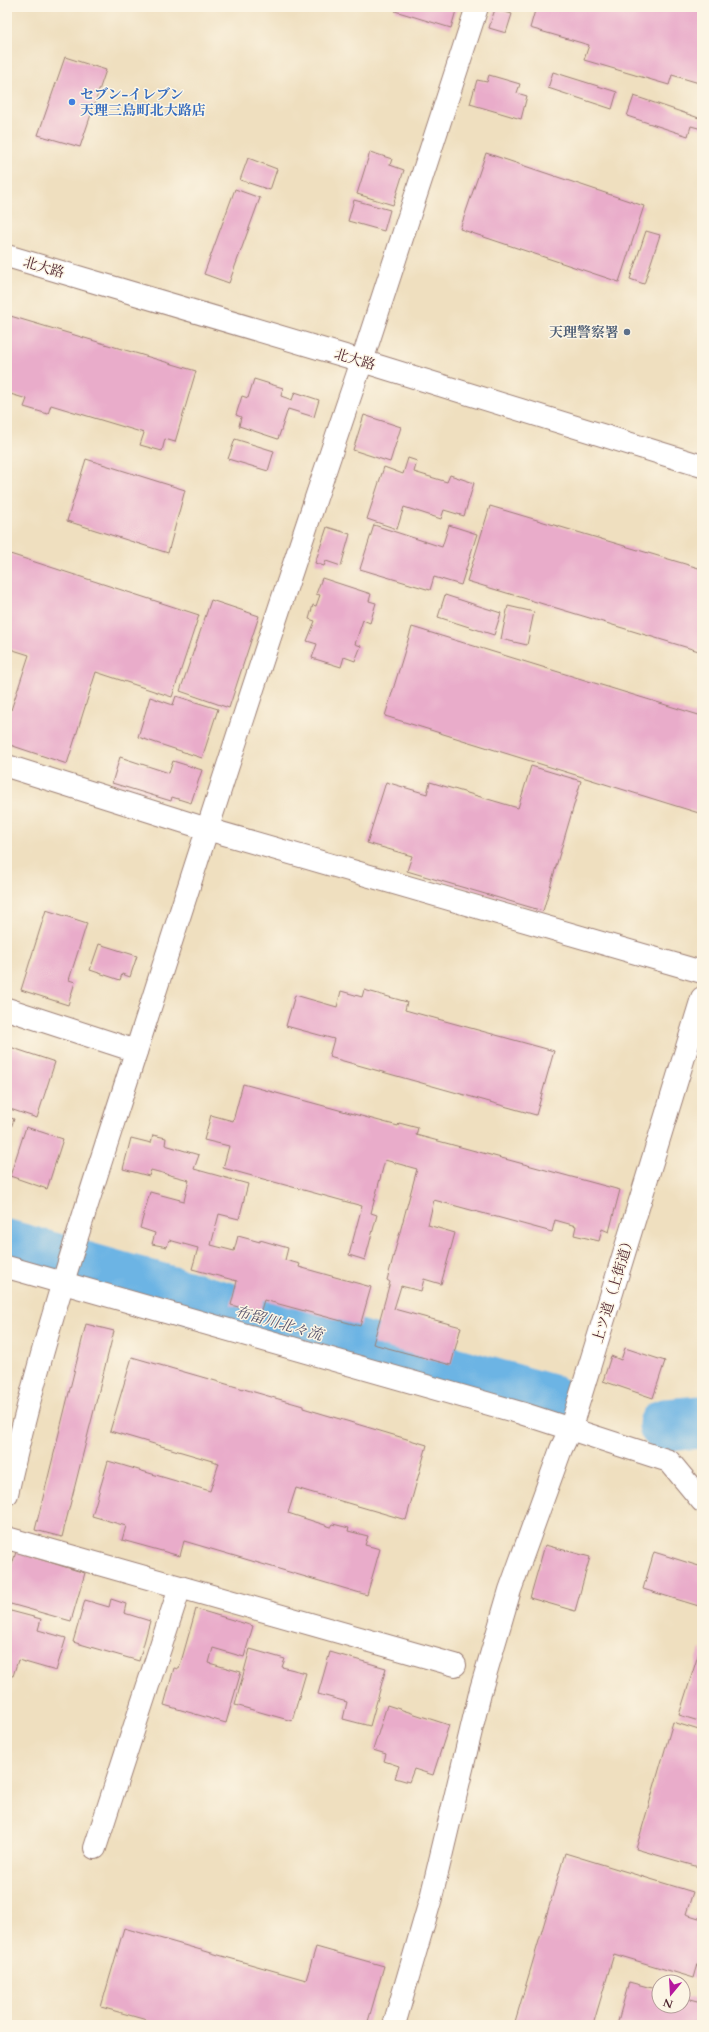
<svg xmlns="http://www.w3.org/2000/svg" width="709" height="2032" font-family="Cardo,'Noto Serif JP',serif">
  <rect width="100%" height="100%" fill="#fcf5e5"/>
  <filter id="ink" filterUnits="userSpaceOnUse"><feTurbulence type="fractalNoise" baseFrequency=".025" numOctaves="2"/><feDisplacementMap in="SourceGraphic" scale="8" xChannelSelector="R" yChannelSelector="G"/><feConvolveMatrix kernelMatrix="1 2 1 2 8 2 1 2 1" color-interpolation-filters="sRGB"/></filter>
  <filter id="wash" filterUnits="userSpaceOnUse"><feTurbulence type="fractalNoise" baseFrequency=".012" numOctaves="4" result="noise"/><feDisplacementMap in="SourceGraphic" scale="16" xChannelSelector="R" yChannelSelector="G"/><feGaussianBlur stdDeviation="0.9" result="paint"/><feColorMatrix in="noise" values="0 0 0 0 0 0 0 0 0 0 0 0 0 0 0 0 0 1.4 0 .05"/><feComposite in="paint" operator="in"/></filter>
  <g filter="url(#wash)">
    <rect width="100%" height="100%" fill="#efdfbf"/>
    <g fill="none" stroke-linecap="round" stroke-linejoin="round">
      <g stroke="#6cb4e4" stroke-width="53">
        <polyline points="7,1246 551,1401"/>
        <polyline points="665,1425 702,1422"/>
      </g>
    </g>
    <g id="blocks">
      <g fill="#e9acca">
        <polygon points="396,7 457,7 451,28 395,11"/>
        <polygon points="536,7 702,7 702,71 699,83 672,75 669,85 584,60 589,45 530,28"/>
        <polygon points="495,9 512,14 506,33 489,28"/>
        <polygon points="65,57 106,70 80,147 38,135"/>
        <polygon points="553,72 617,92 612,109 548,88"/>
        <polygon points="489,75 520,84 517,93 527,96 521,119 470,104 477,80 487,82"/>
        <polygon points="634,96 702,119 702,129 691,126 688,136 627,116"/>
        <polygon points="370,152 392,159 390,165 404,170 393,205 357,194"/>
        <polygon points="486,153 644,206 619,282 460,229"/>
        <polygon points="248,158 277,169 270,190 240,180"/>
        <polygon points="235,189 260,198 229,283 204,274"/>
        <polygon points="354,200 390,210 384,231 348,221"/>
        <polygon points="646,231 660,235 644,284 630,279"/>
        <polygon points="7,315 196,371 175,442 165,439 162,451 140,445 144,433 51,405 48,414 24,407 27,399 7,393"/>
        <polygon points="254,379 283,388 281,396 292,400 295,392 319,400 314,417 288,409 278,439 239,426 241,417 236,415 242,396 248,398"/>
        <polygon points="364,415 401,427 390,462 353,450"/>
        <polygon points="235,439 274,451 268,471 228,459"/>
        <polygon points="408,458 417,461 414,472 447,482 450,475 474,483 464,516 444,510 441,519 404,507 397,529 367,519 384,467 403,474"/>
        <polygon points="86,459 185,490 168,553 67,521"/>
        <polygon points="490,506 702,569 702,652 467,581"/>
        <polygon points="374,525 442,547 449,525 477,534 461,585 434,577 430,590 360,569"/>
        <polygon points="327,527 350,534 341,566 326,561 324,566 315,563"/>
        <polygon points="7,553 199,615 172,697 96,672 67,764 7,744 7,708 11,710 29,655 7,648"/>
        <polygon points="322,578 371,594 369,601 376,603 370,623 363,620 355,644 361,646 355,661 344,657 341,667 312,658 317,644 307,641 315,621 309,619 313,605 316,606 320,595 316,594"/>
        <polygon points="445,595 501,613 494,635 438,617"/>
        <polygon points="211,600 259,616 229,708 180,691"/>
        <polygon points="508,606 534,612 527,645 501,639"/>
        <polygon points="412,627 702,716 702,814 385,716"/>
        <polygon points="176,696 218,709 202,758 138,737 150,697 173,705"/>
        <polygon points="120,757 169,773 173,761 202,770 191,803 172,797 171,801 112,783"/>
        <polygon points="531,766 581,781 543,911 407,871 412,856 367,843 386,782 427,794 430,782 518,808"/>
        <polygon points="46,910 87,923 69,980 75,982 68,1005 21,990"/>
        <polygon points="99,944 137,956 130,977 122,974 120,980 90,970"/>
        <polygon points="364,990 407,1002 405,1010 554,1051 536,1115 329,1057 334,1039 286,1026 295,995 337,1007 341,991 362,997"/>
        <polygon points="7,1046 55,1062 37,1118 7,1108"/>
        <polygon points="243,1084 398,1126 399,1123 418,1128 416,1135 620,1190 609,1232 602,1229 599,1241 574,1235 576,1226 555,1220 552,1232 434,1200 428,1225 455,1233 441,1284 424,1279 421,1291 401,1286 394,1309 461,1327 451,1365 373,1344 390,1282 387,1280 417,1169 385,1160 371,1213 377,1215 365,1260 349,1255 362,1206 223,1168 229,1146 204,1140 211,1115 233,1121"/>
        <polygon points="7,1117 14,1119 7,1140"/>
        <polygon points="26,1127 63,1139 47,1189 10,1176"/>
        <polygon points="153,1135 166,1138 165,1145 199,1155 194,1169 248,1184 239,1219 219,1214 211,1245 234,1251 238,1236 260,1242 260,1240 288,1248 285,1260 300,1264 299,1267 371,1287 360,1326 264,1300 260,1313 231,1305 237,1281 192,1269 198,1248 169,1240 167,1247 152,1244 155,1233 140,1228 150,1192 184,1201 189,1180 151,1170 149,1176 123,1169 131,1138 151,1143"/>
        <polygon points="86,1324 114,1331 62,1537 35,1530"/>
        <polygon points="625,1348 665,1361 653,1398 603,1381 611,1356 621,1360"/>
        <polygon points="132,1357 303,1406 303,1408 427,1445 406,1520 296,1488 288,1513 331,1527 333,1524 349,1528 348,1531 368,1536 365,1545 380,1549 367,1595 184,1541 180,1556 122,1540 126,1526 92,1516 108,1461 210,1491 219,1463 110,1431"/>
        <polygon points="545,1545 590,1557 575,1611 530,1598"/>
        <polygon points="16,1552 85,1573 71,1621 7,1603 7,1580"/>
        <polygon points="654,1552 702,1567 702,1607 643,1589"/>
        <polygon points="111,1599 126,1604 124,1613 150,1621 139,1661 73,1642 85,1600 109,1607"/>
        <polygon points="196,1609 253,1626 244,1657 213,1648 209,1663 241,1672 226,1723 164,1705 174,1668 179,1669"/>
        <polygon points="7,1610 41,1619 38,1630 66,1638 56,1671 18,1660 13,1676 7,1675"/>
        <polygon points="250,1649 285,1659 282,1667 306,1673 292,1721 235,1705"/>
        <polygon points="700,1649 702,1649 702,1722 679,1715"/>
        <polygon points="330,1652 386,1668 370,1726 343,1719 347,1702 318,1694"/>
        <polygon points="387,1705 449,1725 433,1775 414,1769 409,1782 395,1778 399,1766 384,1761 386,1754 373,1750"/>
        <polygon points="673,1722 702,1731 702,1868 636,1849"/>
        <polygon points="565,1853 693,1892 686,1914 702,1919 702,1950 694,1978 614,1954 593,2025 514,2025"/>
        <polygon points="124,1928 306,1980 316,1947 384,1966 367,2025 164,2025 101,2007"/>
        <polygon points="629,1982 659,1990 659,2006 683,2006 683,1997 702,2002 702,2025 617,2025"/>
      </g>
    </g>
  </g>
  <g filter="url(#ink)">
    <use href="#blocks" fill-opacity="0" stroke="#9c7f75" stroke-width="1"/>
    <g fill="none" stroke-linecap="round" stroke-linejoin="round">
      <defs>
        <g id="minor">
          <polyline points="7,766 207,829 702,972"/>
          <polyline points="7,1009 136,1051"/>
          <polyline points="7,1267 521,1413 669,1461 702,1501"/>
          <path d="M7,1494c34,-156 86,-307 134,-458 72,-226 145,-451 221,-675"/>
          <polyline points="7,1538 455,1665"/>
          <polyline points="95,1848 180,1587"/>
          <polyline points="394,2025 431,1898 481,1689 510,1590 561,1449 570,1430 702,998"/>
        </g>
        <g id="tertiary">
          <polyline points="7,256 362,361 702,466"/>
          <polyline points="362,361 477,7"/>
        </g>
      </defs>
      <use href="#minor" stroke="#9c7f75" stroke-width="24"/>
      <use href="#tertiary" stroke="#9c7f75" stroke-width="24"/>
      <use href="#minor" stroke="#fff" stroke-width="22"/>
      <use href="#tertiary" stroke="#fff" stroke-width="22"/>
    </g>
  </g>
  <circle fill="#3f7fe0" stroke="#fcf5e5" stroke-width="1.5" cx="72" cy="102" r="4"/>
  <circle fill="#5c6f8a" stroke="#fcf5e5" stroke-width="1.5" cx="627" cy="332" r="4"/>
  <g text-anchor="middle" stroke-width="3" stroke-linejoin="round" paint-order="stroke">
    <g font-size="14" font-weight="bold" fill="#366cbe" stroke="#fcf5e5" text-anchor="start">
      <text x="80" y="99">セブン‐イレブン<tspan x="80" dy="16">天理三島町北大路店</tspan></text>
    </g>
    <g font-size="14" fill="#4a1f2b" stroke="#fcf5e5">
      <text transform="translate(44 267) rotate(16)" y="5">北大路</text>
      <text transform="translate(355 359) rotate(17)" y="5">北大路</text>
      <text transform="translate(613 1289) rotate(-73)" y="5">上ツ道（上街道）</text>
    </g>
    <g font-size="14" font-weight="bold" fill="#4e5e75" stroke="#fcf5e5" text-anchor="end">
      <text x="619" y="337">天理警察署</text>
    </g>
    <g font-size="15" font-style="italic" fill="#56536c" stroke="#fcf5e5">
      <text transform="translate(279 1323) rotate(16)" y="5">布留川北々流</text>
    </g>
  </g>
  <rect width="709" height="2032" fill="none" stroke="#fcf5e5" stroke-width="24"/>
  <g transform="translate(671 1994) rotate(198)"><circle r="19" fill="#fcf5e5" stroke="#b59f9b"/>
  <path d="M0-3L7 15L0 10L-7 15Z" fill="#b5179e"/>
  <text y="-6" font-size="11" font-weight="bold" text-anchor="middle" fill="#4a1f2b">N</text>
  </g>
</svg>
